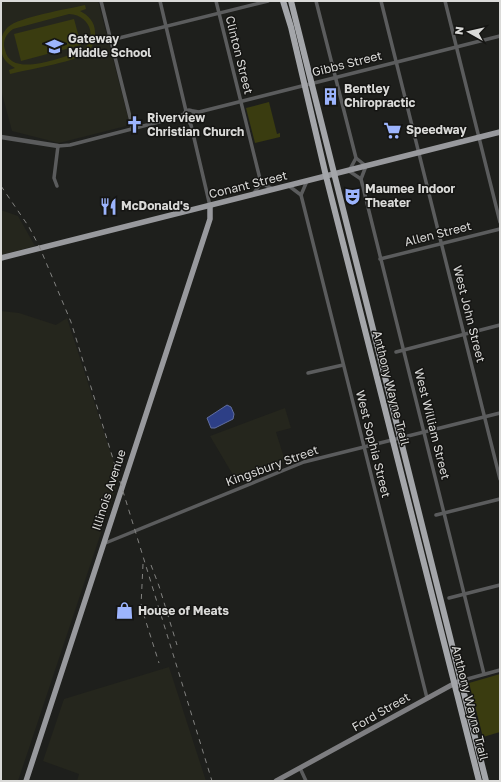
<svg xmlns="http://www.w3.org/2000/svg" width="501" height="782" font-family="'Golos Text',sans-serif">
  <rect width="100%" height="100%" fill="#1e1f1c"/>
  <g fill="#25261d">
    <polygon points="1,1 98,1 130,125 59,143 12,131 1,90"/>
    <polygon points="1,210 18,216 35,246 1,255"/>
    <polygon points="1,311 19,313 56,325 67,318 119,479 18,781 1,781"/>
    <polygon points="285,408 291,428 276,432 285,461 236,480 210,436"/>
    <polygon points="169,667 206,781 77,781 79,774 43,761 64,699"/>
  </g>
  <g fill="#3a3c10" fill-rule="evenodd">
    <path d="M85,5l1,4 -6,2c8,4 15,11 15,21 1,9 -3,17 -10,22 -12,8 -59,16 -75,20l-1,-4 6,-2c-9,-5 -14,-11 -14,-21 0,-9 1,-14 7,-20 11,-10 60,-18 77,-22zM69,14c24,1 30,30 8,39 -19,5 -66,25 -72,-3 -3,-9 1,-16 8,-21z"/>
    <polygon points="74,19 81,45 21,61 14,34"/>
    <polygon points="269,102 277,134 280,133 280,137 255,143 246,108"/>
    <polygon points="500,674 500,732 483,737 469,683"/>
  </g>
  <polygon fill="#2d3f86" stroke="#616e9f" points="227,405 231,407 234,414 233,419 215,428 211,428 207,418"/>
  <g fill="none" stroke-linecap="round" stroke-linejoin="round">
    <g stroke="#5b5c5d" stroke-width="3.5">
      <polyline points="101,1 133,129"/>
      <polyline points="160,1 186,111"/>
      <polyline points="216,1 261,183 273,189"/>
      <polyline points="316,1 356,158 366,166 361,179 484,674"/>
      <polyline points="381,1 500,479"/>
      <polyline points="445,1 500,222"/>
      <polyline points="111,40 268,1"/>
      <circle cx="189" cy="115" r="5"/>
      <polyline points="193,111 199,112 500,36"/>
      <polyline points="188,120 191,125 210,206"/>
      <polyline points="356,158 349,171 361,179"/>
      <polyline points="307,181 301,195 427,698"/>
      <polyline points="57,186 54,178 58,146 70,145 178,117 184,114"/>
      <polyline points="289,186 301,195"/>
      <polyline points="254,193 261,183"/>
      <polyline points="380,259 500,229"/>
      <polyline points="396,352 500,325"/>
      <polyline points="308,373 343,365"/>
      <polyline points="436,515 500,499"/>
      <polyline points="103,544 304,462 500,413"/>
      <polyline points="449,598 500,585"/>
      <polyline points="460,681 500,670"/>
      <polyline points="300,768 306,781"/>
    </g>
    <polyline stroke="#5b5c5d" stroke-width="4.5" points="1,137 58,146"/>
    <polyline stroke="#7e7e81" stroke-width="5" points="276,781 457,682"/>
    <g stroke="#98999d" stroke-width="5.5">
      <polyline points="1,258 500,132"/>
      <polyline points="26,781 210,219 210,206"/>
    </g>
    <g stroke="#a4a6aa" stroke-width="6">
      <polyline points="283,1 291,27 326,176 479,781"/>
      <polyline points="291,1 486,781"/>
    </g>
    <g stroke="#828280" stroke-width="1" stroke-dasharray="5 5" stroke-linecap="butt">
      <polyline points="1,186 29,227 40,248 71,322 212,781"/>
      <polyline points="143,564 141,606 159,663"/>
      <polyline points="151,565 159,586 177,645"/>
    </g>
  </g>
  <defs>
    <symbol id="school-bare" viewBox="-9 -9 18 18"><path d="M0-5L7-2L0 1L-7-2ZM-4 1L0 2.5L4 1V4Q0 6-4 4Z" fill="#9cb4fd" stroke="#151513" stroke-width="2.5" paint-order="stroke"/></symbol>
    <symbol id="building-bare" viewBox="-9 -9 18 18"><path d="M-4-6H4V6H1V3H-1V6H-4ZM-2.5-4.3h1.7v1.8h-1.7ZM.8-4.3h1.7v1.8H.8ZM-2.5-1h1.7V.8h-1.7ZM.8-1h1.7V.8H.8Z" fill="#9cb4fd" stroke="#151513" stroke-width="2.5" paint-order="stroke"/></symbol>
    <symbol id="church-bare" viewBox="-9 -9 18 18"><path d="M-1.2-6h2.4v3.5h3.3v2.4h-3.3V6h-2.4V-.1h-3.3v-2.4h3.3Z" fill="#9cb4fd" stroke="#151513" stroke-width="2.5" paint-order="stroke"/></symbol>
    <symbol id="supermarket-bare" viewBox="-9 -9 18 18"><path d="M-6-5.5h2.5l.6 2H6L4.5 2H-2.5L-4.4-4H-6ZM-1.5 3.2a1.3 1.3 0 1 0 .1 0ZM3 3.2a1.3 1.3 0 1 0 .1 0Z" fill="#9cb4fd" stroke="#151513" stroke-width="2.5" paint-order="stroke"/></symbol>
    <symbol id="theatre-bare" viewBox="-9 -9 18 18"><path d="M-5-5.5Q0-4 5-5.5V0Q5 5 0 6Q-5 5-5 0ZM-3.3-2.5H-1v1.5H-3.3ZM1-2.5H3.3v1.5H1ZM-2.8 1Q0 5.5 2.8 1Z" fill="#9cb4fd" stroke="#151513" stroke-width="2.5" paint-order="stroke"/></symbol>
    <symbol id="restaurant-bare" viewBox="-9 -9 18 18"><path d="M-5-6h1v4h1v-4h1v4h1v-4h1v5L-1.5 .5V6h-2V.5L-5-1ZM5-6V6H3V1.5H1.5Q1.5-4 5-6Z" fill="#9cb4fd" stroke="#151513" stroke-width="2.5" paint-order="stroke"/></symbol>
    <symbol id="shop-bare" viewBox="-9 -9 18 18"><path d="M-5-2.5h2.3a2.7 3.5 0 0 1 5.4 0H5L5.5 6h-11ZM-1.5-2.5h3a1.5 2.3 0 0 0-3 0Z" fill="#9cb4fd" stroke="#151513" stroke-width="2.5" paint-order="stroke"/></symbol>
  </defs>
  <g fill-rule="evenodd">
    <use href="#school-bare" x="42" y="34" width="25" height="25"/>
    <use href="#building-bare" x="318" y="84" width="25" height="25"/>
    <use href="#church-bare" x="122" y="112" width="25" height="25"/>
    <use href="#supermarket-bare" x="380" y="118" width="25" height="25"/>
    <use href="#theatre-bare" x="340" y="184" width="25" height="25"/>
    <use href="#restaurant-bare" x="96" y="194" width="25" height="25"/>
    <use href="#shop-bare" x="112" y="598" width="25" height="25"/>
  </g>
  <g text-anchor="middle" stroke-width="3" stroke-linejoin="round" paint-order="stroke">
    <g font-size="12" font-weight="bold" fill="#dadad8" stroke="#151513" text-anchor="start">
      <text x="68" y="43">Gateway<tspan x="68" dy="14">Middle School</tspan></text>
      <text x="344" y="93">Bentley<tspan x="344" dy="14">Chiropractic</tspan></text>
      <text x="147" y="122">Riverview<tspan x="147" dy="14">Christian Church</tspan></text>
      <text x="406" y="134">Speedway</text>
      <text x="365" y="193">Maumee Indoor<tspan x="365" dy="14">Theater</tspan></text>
      <text x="121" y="210">McDonald's</text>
      <text x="138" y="615">House of Meats</text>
    </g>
    <g font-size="12" fill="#dadad8" stroke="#151513">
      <text transform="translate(239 55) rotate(76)" y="4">Clinton Street</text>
      <text transform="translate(347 64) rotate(-14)" y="4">Gibbs Street</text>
      <text transform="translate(248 185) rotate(-14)" y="4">Conant Street</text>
      <text transform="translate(438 234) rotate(-14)" y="4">Allen Street</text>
      <text transform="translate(469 314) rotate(76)" y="4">West John Street</text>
      <text transform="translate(391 388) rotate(76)" y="4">Anthony Wayne Trail</text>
      <text transform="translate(432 424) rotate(76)" y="4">West William Street</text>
      <text transform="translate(373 444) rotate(76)" y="4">West Sophia Street</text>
      <text transform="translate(272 466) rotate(-20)" y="4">Kingsbury Street</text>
      <text transform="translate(109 490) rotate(-72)" y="4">Illinois Avenue</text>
      <text transform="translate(470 703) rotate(76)" y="4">Anthony Wayne Trail</text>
      <text transform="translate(381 712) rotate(-30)" y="4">Ford Street</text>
    </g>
  </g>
  <rect width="501" height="782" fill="none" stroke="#dadad8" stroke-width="4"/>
  <g transform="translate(469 32) rotate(278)" stroke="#151513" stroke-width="3" paint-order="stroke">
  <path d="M0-3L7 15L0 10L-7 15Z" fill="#dadad8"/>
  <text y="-6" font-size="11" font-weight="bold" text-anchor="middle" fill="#dadad8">N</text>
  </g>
</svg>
